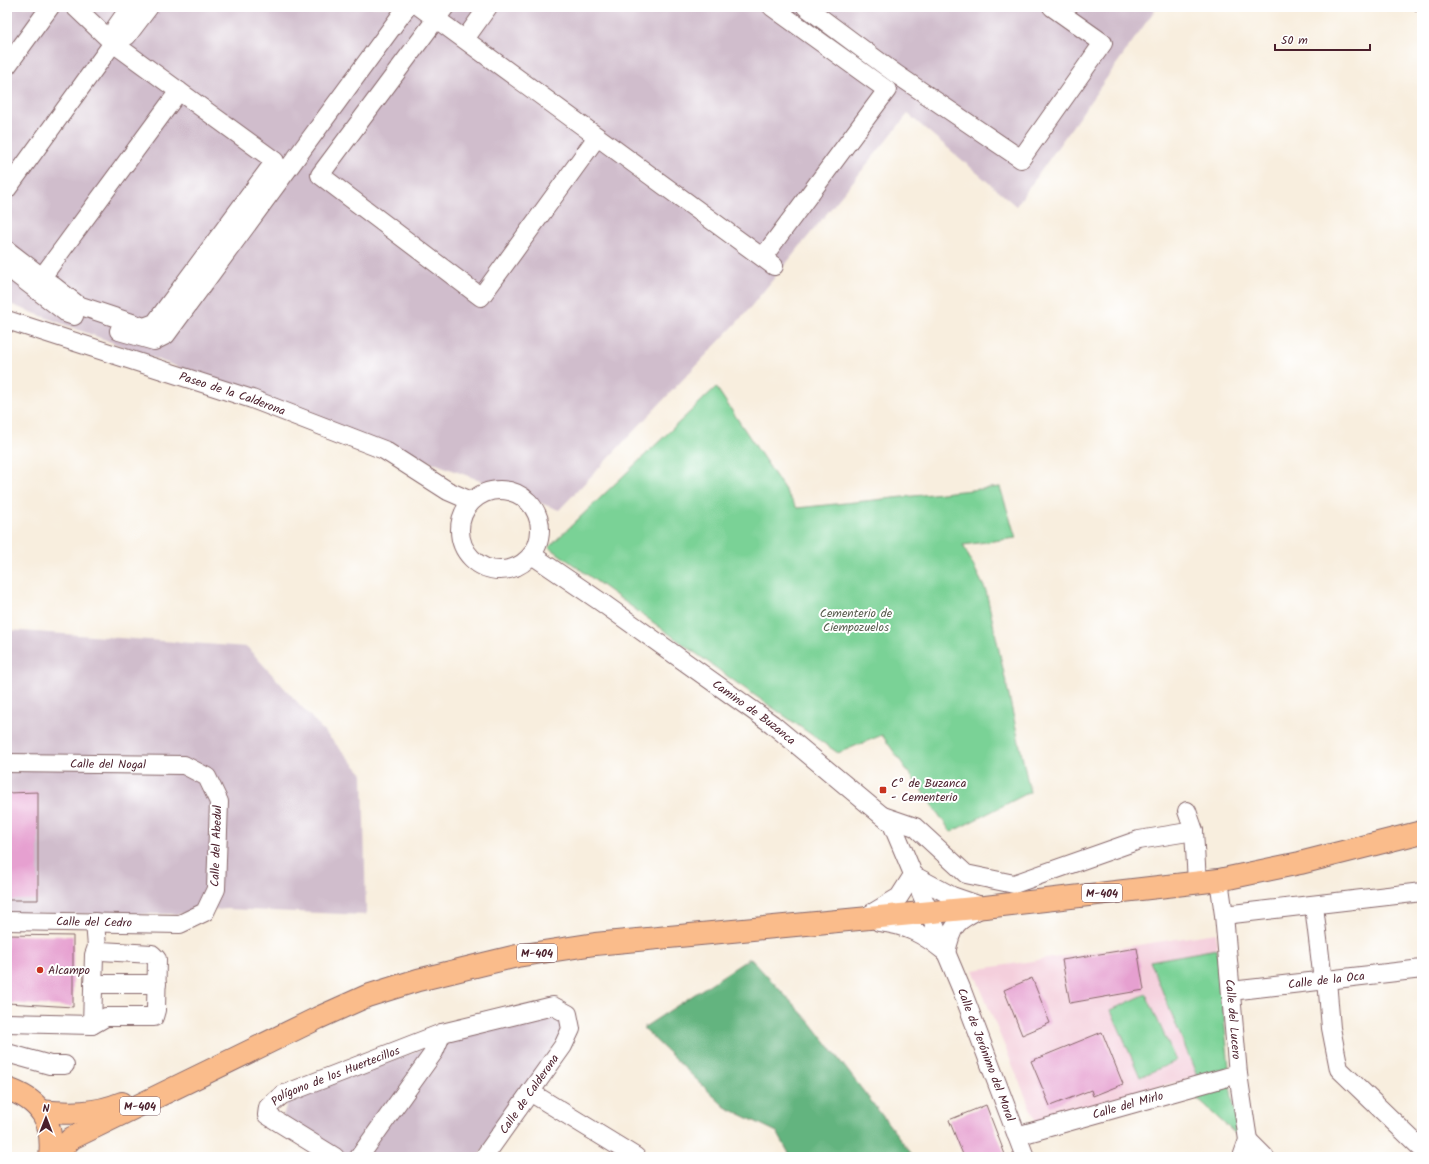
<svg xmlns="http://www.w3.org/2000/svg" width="1429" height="1164" font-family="Kalam,sans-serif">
  <rect width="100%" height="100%" fill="#fff"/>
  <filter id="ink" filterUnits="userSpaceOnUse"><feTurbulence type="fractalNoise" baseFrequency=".025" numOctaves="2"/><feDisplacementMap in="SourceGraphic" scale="8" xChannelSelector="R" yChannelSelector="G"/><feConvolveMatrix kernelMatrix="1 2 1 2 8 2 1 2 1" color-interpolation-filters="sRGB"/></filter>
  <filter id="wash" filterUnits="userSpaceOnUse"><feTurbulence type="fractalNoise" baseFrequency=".012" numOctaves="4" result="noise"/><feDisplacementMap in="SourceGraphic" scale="16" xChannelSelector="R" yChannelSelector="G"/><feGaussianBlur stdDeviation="0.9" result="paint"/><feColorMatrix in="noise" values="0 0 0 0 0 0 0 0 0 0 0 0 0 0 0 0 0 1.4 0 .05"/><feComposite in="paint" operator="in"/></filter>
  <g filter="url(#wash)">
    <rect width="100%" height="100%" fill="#f8eede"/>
    <polygon fill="#f4cfdc" points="1216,933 1229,1067 1036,1122 973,970"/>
    <g fill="#d0bdcc">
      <polygon points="7,7 1157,7 1016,206 908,114 744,315 559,510 7,303"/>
      <polygon points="7,630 247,647 363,774 366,915 227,909 177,914 7,914"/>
      <polygon points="534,1011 562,1015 566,1028 478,1157 345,1157 282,1119 290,1094"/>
    </g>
    <g fill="#7ad296" stroke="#627860">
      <polygon points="716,387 797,508 1000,487 1016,538 963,545 986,591 1030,792 951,832 882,735 838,753 737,683 549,547"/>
      <polygon points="1217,949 1229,1067 1197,1076 1150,961"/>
      <polygon points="1146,994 1176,1061 1140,1077 1111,1010"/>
      <polygon points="1230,1085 1239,1137 1193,1095"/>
    </g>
    <polygon fill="#63b47f" stroke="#566a55" points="750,958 811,1023 914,1157 791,1157 777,1132 725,1107 643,1028"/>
    <g id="blocks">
      <g fill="#e6a0d0">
        <polygon points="38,792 38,900 7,900 7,793"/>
        <polygon points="7,935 73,936 73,1007 7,1003"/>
        <polygon points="1137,948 1144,990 1070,1003 1062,960"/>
        <polygon points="1032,978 1050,1023 1022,1035 1004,990"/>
        <polygon points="1102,1032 1123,1084 1093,1096 1091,1090 1050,1106 1031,1061"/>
        <polygon points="986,1105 1006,1157 964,1157 949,1120"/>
      </g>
    </g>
  </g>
  <g filter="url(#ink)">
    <use href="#blocks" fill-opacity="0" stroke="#87676a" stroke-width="1"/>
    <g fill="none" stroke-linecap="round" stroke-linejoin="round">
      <defs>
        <g id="minor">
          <polyline points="75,7 113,43"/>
          <polyline points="420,7 774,266"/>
          <polyline points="445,7 320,175 481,297 597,137"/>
          <polyline points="806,7 896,74 1021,159 1103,43 1052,7"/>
          <polyline points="465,39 488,7"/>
          <polyline points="113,43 127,36 149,7"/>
          <polyline points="113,43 116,27 130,7"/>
          <polyline points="7,66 50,7"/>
          <polyline points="7,189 113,43 275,161 155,323 144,327 78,305 7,250"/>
          <polyline points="763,257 887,90 772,7"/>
          <polyline points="7,267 68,314 74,316"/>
          <polyline points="42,277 179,91"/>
          <path id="s1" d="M7,320l245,79 132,51 64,41 23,10"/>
          <polyline points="119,331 154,341 166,335 407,7"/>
          <circle cx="500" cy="530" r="40"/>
          <path id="s2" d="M532,555l69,47 171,122 120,100 69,164 64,169"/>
          <path id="s3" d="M7,763l177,2 23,12 12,25 -3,87 -11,23 -25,12 -173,-3"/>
          <polyline points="1187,811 1194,831 1197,882"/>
          <polyline points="883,816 915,827 966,874 1014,884 1139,840 1194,831"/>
          <path id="s4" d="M1219,880l5,35 14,159 10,66 -6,17"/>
          <polyline points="1314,906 1323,981"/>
          <polyline points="1224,915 1422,892"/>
          <polyline points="864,918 899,897 913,875 952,896 981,906"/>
          <path d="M879,922c27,3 44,12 65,29"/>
          <path d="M946,953c6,-29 10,-32 36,-45"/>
          <polyline points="1327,980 1331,1028 1339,1069 1422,1149"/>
          <polyline points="93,984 157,984"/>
          <path id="s5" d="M1231,991l191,-22"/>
          <polyline points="7,1023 92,1025 106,1017 154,1017 156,1010 157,959 152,954 101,951 97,947 95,922"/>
          <polyline points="92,1025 94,955 97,947"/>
          <polyline points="7,1053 50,1065 65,1065"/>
          <polyline points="530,1092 636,1157"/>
          <path id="s6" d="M1017,1136l221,-62"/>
          <polyline points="1248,1140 1265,1157"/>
          <path id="s7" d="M335,1157l-68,-42 1,-8 14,-12 160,-62 111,-27 15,8 3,15 -8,17 -79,111"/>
          <polyline points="359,1157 434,1052 442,1033"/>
        </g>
        <g id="major">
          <path d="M7,1089c34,11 47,33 43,68"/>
          <path d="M41,1111c29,3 55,3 81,-8"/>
          <polyline points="53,1157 72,1138 318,1018 367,996 418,980 517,956 595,944 985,907 1219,880 1300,863 1422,832"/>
        </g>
      </defs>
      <use href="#minor" stroke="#87676a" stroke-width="20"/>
      <use href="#major" stroke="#87676a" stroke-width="24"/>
      <use href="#minor" stroke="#fff" stroke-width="18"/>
      <use href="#major" stroke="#fabc8b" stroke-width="22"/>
      <polyline stroke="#4a1f2b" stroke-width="3" stroke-dasharray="6 3" stroke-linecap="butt" points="1412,7 1422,13"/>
    </g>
  </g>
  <g fill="#c8321e" stroke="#fff" stroke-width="1.5">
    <rect x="879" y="786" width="8" height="8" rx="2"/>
    <circle cx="40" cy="970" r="4"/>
  </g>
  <g text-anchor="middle" stroke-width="4" stroke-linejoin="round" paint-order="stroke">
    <g fill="#fff" stroke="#80626b" stroke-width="1">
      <rect x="1082" y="884" width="40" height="18" rx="3"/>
      <rect x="517" y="944" width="40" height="18" rx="3"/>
      <rect x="120" y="1097" width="40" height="18" rx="3"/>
    </g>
    <g font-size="11" font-weight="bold" fill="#4a1f2b">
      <text x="1102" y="897">M-404</text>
      <text x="537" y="957">M-404</text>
      <text x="140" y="1110">M-404</text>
    </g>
    <g font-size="12" fill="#4a1f2b" stroke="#fff">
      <text dy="4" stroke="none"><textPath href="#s1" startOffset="237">Paseo de la Calderona</textPath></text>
      <text dy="4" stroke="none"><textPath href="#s2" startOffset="272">Camino de Buzanca</textPath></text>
      <text dy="4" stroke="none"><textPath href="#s3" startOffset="101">Calle del Nogal</textPath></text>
      <text transform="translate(216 846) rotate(-88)" y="4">Calle del Abedul</text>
      <text transform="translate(94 922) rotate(1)" y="4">Calle del Cedro</text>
      <text dy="4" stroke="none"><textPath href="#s5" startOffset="96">Calle de la Oca</textPath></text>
      <text dy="4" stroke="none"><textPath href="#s4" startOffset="140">Calle del Lucero</textPath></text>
      <text dy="4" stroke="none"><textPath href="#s2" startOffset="699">Calle de Jerónimo del Moral</textPath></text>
      <text dy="4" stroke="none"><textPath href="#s7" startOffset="163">Polígono de los Huertecillos</textPath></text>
      <text transform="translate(529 1094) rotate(-55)" y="4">Calle de Calderona</text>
      <text dy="4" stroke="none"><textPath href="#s6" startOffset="115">Calle del Mirlo</textPath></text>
    </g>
    <g font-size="12" fill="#5b5e50" stroke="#fff">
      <text x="856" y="617">Cementerio de<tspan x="856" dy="14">Ciempozuelos</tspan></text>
    </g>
    <g font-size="12" fill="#4a1f2b" stroke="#fff" text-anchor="start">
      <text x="891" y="787">Cº de Buzanca<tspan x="891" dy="14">- Cementerio</tspan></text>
      <text x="48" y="974">Alcampo</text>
    </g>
  </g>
  <rect width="1429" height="1164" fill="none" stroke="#fff" stroke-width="24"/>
  <g transform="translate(46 1118)" stroke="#ffffff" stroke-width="3" paint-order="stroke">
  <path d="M0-3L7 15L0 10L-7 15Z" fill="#4a1f2b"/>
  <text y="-6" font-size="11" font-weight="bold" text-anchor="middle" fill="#4a1f2b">N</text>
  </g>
  <path d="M1275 44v6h95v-6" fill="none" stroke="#4a1f2b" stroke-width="2"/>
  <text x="1281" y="44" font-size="12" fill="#4a1f2b" stroke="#ffffff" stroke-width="3" paint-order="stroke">50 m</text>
</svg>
